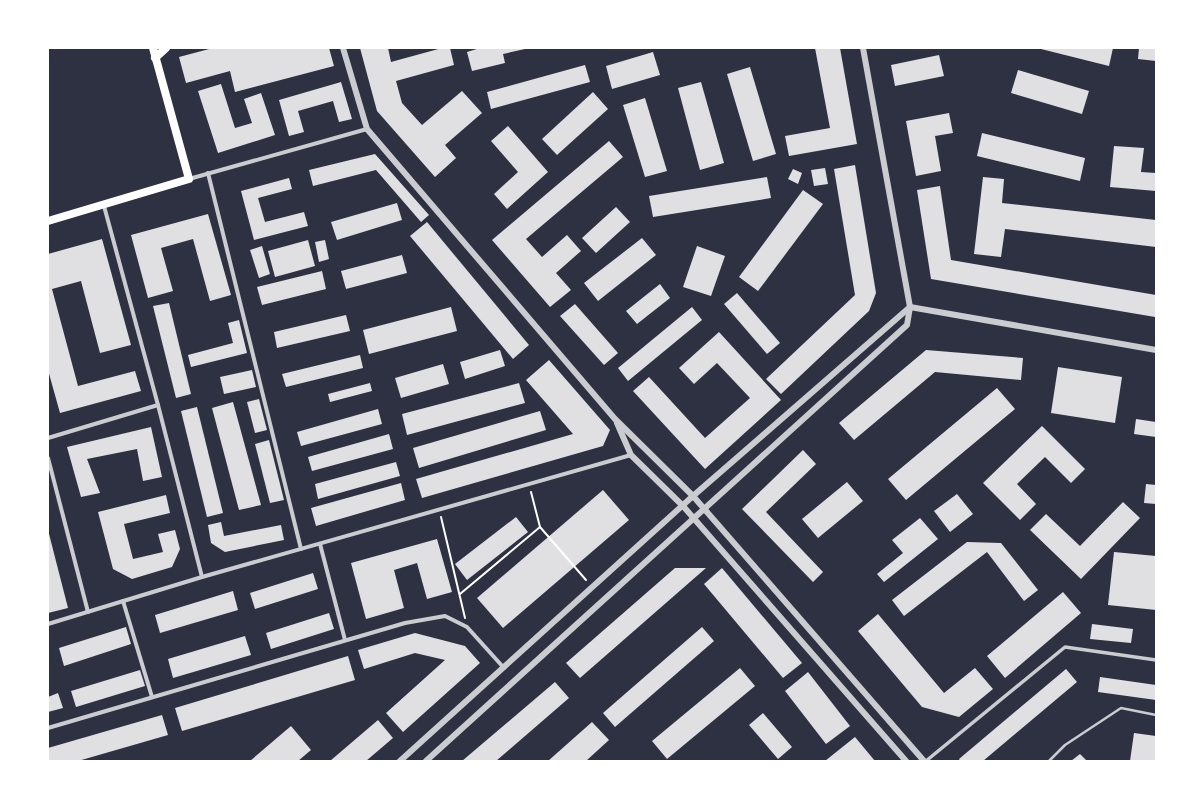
<svg xmlns="http://www.w3.org/2000/svg" width="1204" height="809" font-family="'Fira Sans Condensed',sans-serif">
  <rect width="100%" height="100%" fill="#2d3142"/>
  <g fill="#e0e0e3">
    <polygon points="213,48 329,48 334,66 235,92 230,71 186,83 179,57"/>
    <polygon points="360,48 388,48 391,62 442,48 450,48 454,65 396,81 402,103 422,125 462,91 482,113 445,145 456,158 435,177 377,111"/>
    <polygon points="480,48 525,48 525,49 503,54 505,63 472,71 467,52"/>
    <polygon points="815,48 840,48 857,144 789,156 785,136 830,128"/>
    <polygon points="1037,48 1113,48 1109,66"/>
    <polygon points="1139,48 1156,48 1156,61 1138,59"/>
    <polygon points="653,52 660,75 612,89 606,66"/>
    <polygon points="939,55 944,76 895,86 891,65"/>
    <polygon points="585,65 590,82 491,109 487,92"/>
    <polygon points="750,67 776,154 753,161 727,74"/>
    <polygon points="1018,70 1089,91 1082,114 1011,93"/>
    <polygon points="341,82 352,119 339,122 333,101 298,111 304,132 289,136 279,100"/>
    <polygon points="701,82 724,163 700,170 678,88"/>
    <polygon points="221,84 235,128 252,123 244,99 261,93 275,135 218,153 198,91"/>
    <polygon points="593,92 608,109 557,155 542,139"/>
    <polygon points="645,98 667,171 645,177 623,105"/>
    <polygon points="949,113 953,133 935,136 941,171 916,176 906,121"/>
    <polygon points="508,126 548,172 507,209 494,194 518,172 491,141"/>
    <polygon points="982,133 1085,158 1080,181 977,156"/>
    <polygon points="609,141 623,157 526,239 542,257 567,235 581,251 556,273 571,290 550,307 492,240"/>
    <polygon points="1114,146 1144,148 1141,172 1156,173 1156,191 1110,187"/>
    <polygon points="375,154 429,215 421,222 376,170 313,186 309,170"/>
    <polygon points="855,165 876,293 869,311 781,394 766,379 855,295 834,169"/>
    <polygon points="825,168 828,184 814,186 811,170"/>
    <polygon points="793,169 802,173 798,184 788,179"/>
    <polygon points="767,177 771,198 653,217 649,196"/>
    <polygon points="983,177 1004,179 1002,203 1156,220 1156,247 1005,229 1001,257 974,254"/>
    <polygon points="289,178 292,189 258,198 265,222 304,212 308,226 254,240 241,191"/>
    <polygon points="940,186 951,260 1156,295 1155,317 931,279 917,190"/>
    <polygon points="803,190 823,204 758,291 739,277"/>
    <polygon points="397,203 402,220 337,240 331,222"/>
    <polygon points="616,207 630,222 596,253 582,238"/>
    <polygon points="208,214 231,295 210,301 193,239 161,248 173,291 148,298 131,235"/>
    <polygon points="427,222 529,345 513,359 410,236"/>
    <polygon points="642,238 656,255 598,301 584,283"/>
    <polygon points="102,239 131,345 100,353 81,281 52,289 78,386 135,371 141,391 60,413 48,370 48,254"/>
    <polygon points="308,240 315,266 275,277 268,251"/>
    <polygon points="325,240 329,259 319,262 315,242"/>
    <polygon points="262,246 270,274 259,278 250,250"/>
    <polygon points="697,246 725,256 711,296 683,287"/>
    <polygon points="402,255 407,273 346,289 341,271"/>
    <polygon points="322,271 326,289 262,305 257,287"/>
    <polygon points="660,284 670,298 637,324 626,311"/>
    <polygon points="737,293 780,343 767,354 724,304"/>
    <polygon points="169,303 191,394 176,398 153,306"/>
    <polygon points="575,304 618,353 604,365 560,316"/>
    <polygon points="451,307 457,331 369,354 363,330"/>
    <polygon points="692,307 702,320 628,381 618,368"/>
    <polygon points="346,315 350,331 277,348 274,332"/>
    <polygon points="239,320 247,353 191,367 188,355 233,343 228,323"/>
    <polygon points="719,332 781,400 705,469 633,391 649,377 705,438 750,398 717,363 694,384 679,368"/>
    <polygon points="500,350 505,366 465,379 460,362"/>
    <polygon points="926,350 1023,358 1021,380 935,372 854,440 839,423"/>
    <polygon points="360,355 363,368 286,387 282,374"/>
    <polygon points="549,360 610,430 603,446 422,498 416,479 573,434 526,380"/>
    <polygon points="443,364 449,384 401,398 395,378"/>
    <polygon points="1058,367 1122,377 1115,423 1051,413"/>
    <polygon points="252,370 256,387 224,394 220,377"/>
    <polygon points="370,383 372,391 330,402 328,394"/>
    <polygon points="519,383 525,403 407,435 402,414"/>
    <polygon points="997,388 1015,409 906,500 888,479"/>
    <polygon points="259,399 267,430 255,433 247,402"/>
    <polygon points="233,402 261,505 239,510 212,408"/>
    <polygon points="197,407 223,513 207,517 181,411"/>
    <polygon points="378,409 382,424 301,446 297,432"/>
    <polygon points="540,411 546,430 419,468 413,448"/>
    <polygon points="1136,419 1156,422 1156,437 1134,434"/>
    <polygon points="1042,426 1085,469 1071,483 1045,457 1017,484 1036,504 1020,520 983,483"/>
    <polygon points="151,427 162,477 143,481 137,449 87,459 100,493 81,497 67,447"/>
    <polygon points="389,434 393,449 312,471 308,457"/>
    <polygon points="269,440 284,500 270,503 255,444"/>
    <polygon points="803,450 816,464 766,512 823,572 813,582 742,509"/>
    <polygon points="396,462 400,476 318,499 315,484"/>
    <polygon points="847,482 863,501 818,538 802,519"/>
    <polygon points="401,483 405,500 316,526 311,508"/>
    <polygon points="1146,484 1156,485 1156,504 1144,503"/>
    <polygon points="603,490 629,520 503,628 477,598"/>
    <polygon points="957,494 973,514 950,532 934,511"/>
    <polygon points="166,495 170,513 124,524 133,559 163,552 158,534 175,530 180,549 172,567 132,579 113,569 98,512"/>
    <polygon points="1123,502 1140,518 1081,579 1030,530 1046,514 1080,546"/>
    <polygon points="516,517 528,532 467,580 455,564"/>
    <polygon points="920,518 938,539 884,582 877,574 903,553 892,540"/>
    <polygon points="221,522 224,536 281,525 284,540 225,552 211,543 208,525"/>
    <polygon points="48,530 68,608 48,613"/>
    <polygon points="437,539 452,592 427,599 417,563 394,570 404,608 366,619 351,563"/>
    <polygon points="967,542 1001,543 1038,590 1024,601 987,552 904,616 892,600"/>
    <polygon points="1114,552 1156,556 1156,610 1108,605"/>
    <polygon points="675,568 706,568 580,678 566,663"/>
    <polygon points="722,568 802,663 783,678 704,584"/>
    <polygon points="313,573 318,589 255,609 250,593"/>
    <polygon points="233,591 238,610 160,633 155,615"/>
    <polygon points="1063,592 1081,613 1005,678 987,656"/>
    <polygon points="329,613 334,629 271,649 266,633"/>
    <polygon points="878,614 944,693 975,668 993,689 959,717 922,707 858,631"/>
    <polygon points="1092,624 1133,629 1131,643 1090,639"/>
    <polygon points="126,627 131,644 64,666 59,648"/>
    <polygon points="702,627 714,641 615,727 603,713"/>
    <polygon points="415,633 465,646 480,663 403,732 386,713 445,660 415,653 364,669 358,650"/>
    <polygon points="245,636 251,655 173,678 168,659"/>
    <polygon points="348,656 355,680 182,731 175,708"/>
    <polygon points="740,668 755,686 667,759 652,741"/>
    <polygon points="1066,669 1077,682 983,761 960,761 959,759"/>
    <polygon points="140,670 145,686 76,707 71,691"/>
    <polygon points="808,672 850,726 826,744 785,691"/>
    <polygon points="1100,677 1156,685 1156,700 1098,692"/>
    <polygon points="555,682 569,698 496,761 462,761"/>
    <polygon points="58,693 63,708 48,712 48,697"/>
    <polygon points="763,713 792,747 778,759 749,725"/>
    <polygon points="162,715 168,735 78,761 48,761 48,748"/>
    <polygon points="378,720 393,738 366,761 330,761"/>
    <polygon points="592,722 609,740 586,761 548,761"/>
    <polygon points="291,726 311,750 298,761 250,761"/>
    <polygon points="1134,733 1156,736 1156,761 1130,761"/>
    <polygon points="855,737 875,761 825,761"/>
    <polygon points="1080,754 1087,761 1071,761"/>
  </g>
  <g fill="none" stroke-linecap="round" stroke-linejoin="round">
    <g stroke="#fff" stroke-width="2">
      <polyline points="441,517 465,618"/>
      <polyline points="540,527 586,580"/>
      <polyline points="460,594 540,527 531,492"/>
    </g>
    <polyline stroke="#caccd0" stroke-width="2.5" points="1049,761 1065,745 1121,708 1156,715"/>
    <polyline stroke="#caccd0" stroke-width="3.5" points="926,761 1065,647 1156,660"/>
    <g stroke="#caccd0" stroke-width="4">
      <polyline points="208,173 301,549"/>
      <polyline points="189,179 367,129"/>
      <polyline points="104,206 158,405 202,577"/>
      <polyline points="48,438 158,405"/>
      <polyline points="48,458 88,612"/>
      <polyline points="320,544 345,640"/>
      <polyline points="123,601 152,697"/>
      <polyline points="48,624 202,577 631,455"/>
      <polyline points="48,728 405,623 445,616 467,627 504,668"/>
    </g>
    <g stroke="#caccd0" stroke-width="6">
      <polyline points="343,48 367,129 615,419 693,496 924,761"/>
      <polyline points="910,307 1156,350"/>
      <polyline points="617,423 631,455 683,506 906,761"/>
      <polyline points="400,761 693,496 910,307"/>
      <polyline points="426,761 907,325 910,307 863,48"/>
    </g>
    <g stroke="#fff" stroke-width="8">
      <polyline points="155,58 166,48"/>
      <polyline points="48,221 189,179 153,48"/>
    </g>
  </g>
  <rect width="1204" height="809" fill="none" stroke="#ffffff" stroke-width="98"/>
</svg>
